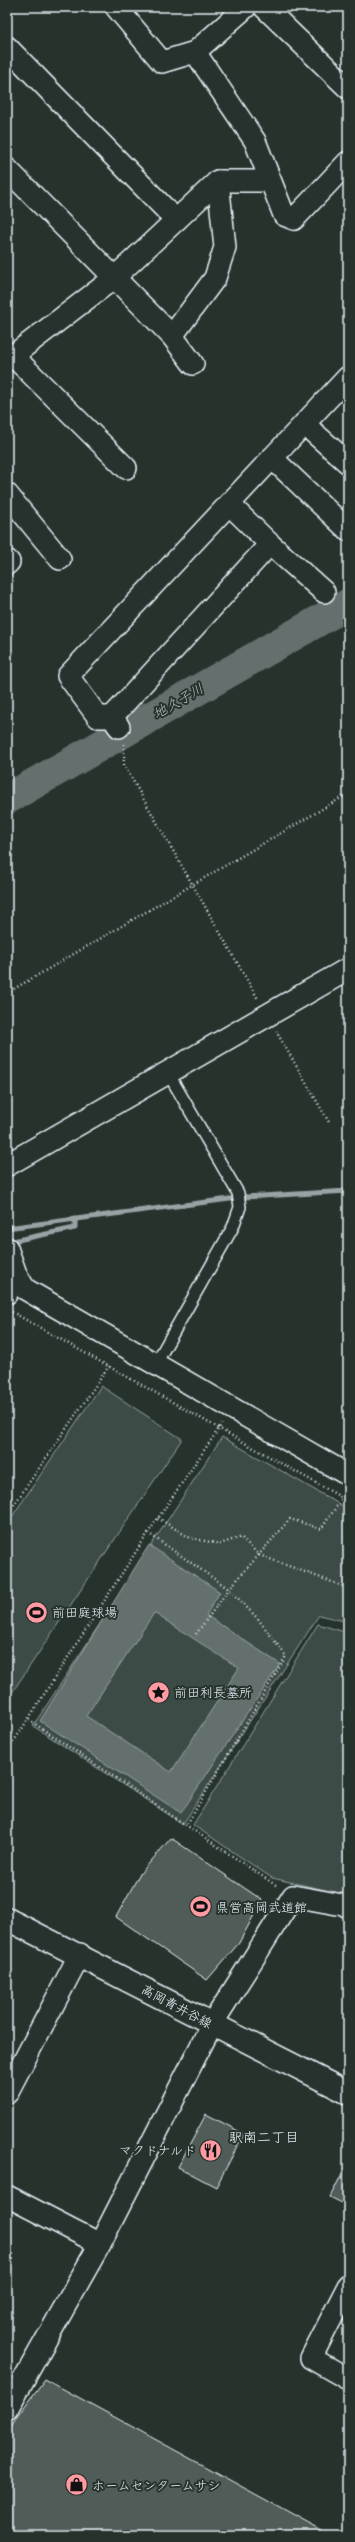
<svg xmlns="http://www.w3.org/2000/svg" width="355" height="2542" font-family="'Balsamiq Sans','Klee One',sans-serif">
  <rect width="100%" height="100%" fill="#26332d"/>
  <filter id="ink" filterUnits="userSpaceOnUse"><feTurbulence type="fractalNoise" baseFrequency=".025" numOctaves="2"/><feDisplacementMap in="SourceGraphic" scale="8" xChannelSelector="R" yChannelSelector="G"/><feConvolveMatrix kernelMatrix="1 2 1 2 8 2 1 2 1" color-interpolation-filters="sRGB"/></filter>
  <g filter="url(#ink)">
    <g fill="#3e4b47" stroke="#939ea0">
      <polygon points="101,1386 182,1439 7,1700 7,1524"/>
      <polygon points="222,1437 348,1509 348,1622 319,1615 183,1824 33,1726"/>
      <polygon points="318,1624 348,1633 348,1895 272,1878 193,1825"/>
    </g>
    <path fill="#636f6d" stroke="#98a3a5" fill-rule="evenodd" d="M149,1545l71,47 -14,23 74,49 -99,149 -141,-92zM154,1613l85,55 -68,104 -85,-56z"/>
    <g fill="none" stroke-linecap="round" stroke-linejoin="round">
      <g stroke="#98a3a5" stroke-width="5">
        <polyline points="7,1228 245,1197 348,1191"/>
        <polyline points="8,1242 75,1228 75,1219"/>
      </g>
      <polyline stroke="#636f6d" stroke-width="31" points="7,799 348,604"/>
    </g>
    <g fill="#505c59" stroke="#e8f1f8">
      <polygon points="171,1838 262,1900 239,1943 207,1980 116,1917 139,1875"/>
      <polygon points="206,2114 244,2134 216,2187 178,2167"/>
      <polygon points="348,2162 348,2206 330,2197"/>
      <polygon points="45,2379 330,2535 7,2535 7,2435 16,2418"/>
    </g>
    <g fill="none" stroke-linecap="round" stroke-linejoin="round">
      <defs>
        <polyline id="service" points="155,1365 233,1227 240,1207 238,1193 168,1073"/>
        <g id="minor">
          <polyline points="116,7 162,62 195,52 246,7"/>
          <polyline points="264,7 348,88"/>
          <polyline points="7,47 176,220"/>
          <polyline points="195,52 255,141 284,215 294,219 348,162"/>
          <polyline points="7,169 172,336 193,364"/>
          <polyline points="172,336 215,278 225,247 218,181"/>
          <polyline points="13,356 126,468"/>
          <polyline points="7,360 114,278 218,181 270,181"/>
          <polyline points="304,424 348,463"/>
          <polyline points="272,458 348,530"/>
          <polyline points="7,494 60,559"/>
          <polyline points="270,544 324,592"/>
          <polyline points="7,560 9,562 7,564"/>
          <polyline points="112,717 270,544 229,504"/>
          <polyline points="119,727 112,717 98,717 68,676 348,377"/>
          <polyline points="7,1248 16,1274 25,1289 348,1475"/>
          <polyline points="7,1293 16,1274"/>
          <polyline points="7,2093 80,1954"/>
          <polyline points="7,2196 100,2244"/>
          <polyline points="348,2286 311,2358 348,2379"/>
          <polyline points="7,2409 100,2244 212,2024 293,1896 348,1906"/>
        </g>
        <polyline id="tertiary" points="7,1165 348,969"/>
        <polyline id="primary" points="7,1919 348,2093"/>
      </defs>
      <use href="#service" stroke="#e8f1f8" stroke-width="14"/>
      <use href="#minor" stroke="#e8f1f8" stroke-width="24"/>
      <use href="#tertiary" stroke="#e8f1f8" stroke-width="25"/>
      <use href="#primary" stroke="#e8f1f8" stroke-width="25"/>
      <g stroke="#e8f1f8" stroke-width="2.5" stroke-dasharray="1 3" stroke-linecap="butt">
        <polyline points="124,744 124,765 258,999"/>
        <polyline points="7,993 348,794"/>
        <polyline points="276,1031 330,1124"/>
        <polyline points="12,1312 348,1501"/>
        <polyline points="7,1515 109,1366"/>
        <polyline points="158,1518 190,1538 220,1544 241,1537 259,1555 348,1588"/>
        <polyline points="148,1533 229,1589 258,1619 286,1656 186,1826"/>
        <polyline points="196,1634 229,1589 290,1519 321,1529 346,1493"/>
        <polyline points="29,1720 277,1886"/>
        <polyline points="7,1752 148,1533 222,1424"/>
      </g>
      <use href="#service" stroke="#26332d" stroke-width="11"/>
      <use href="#minor" stroke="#26332d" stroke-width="21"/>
      <use href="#tertiary" stroke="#26332d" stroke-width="22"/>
      <use href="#primary" stroke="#26332d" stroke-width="22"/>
    </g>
  </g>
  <defs>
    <symbol id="stadium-disc" viewBox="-11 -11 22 22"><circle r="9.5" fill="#ff9aa2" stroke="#26332d"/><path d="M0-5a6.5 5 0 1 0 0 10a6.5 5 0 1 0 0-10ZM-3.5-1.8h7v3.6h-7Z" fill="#111"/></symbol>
    <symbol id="sight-disc" viewBox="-11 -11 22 22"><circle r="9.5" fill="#ff9aa2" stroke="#26332d"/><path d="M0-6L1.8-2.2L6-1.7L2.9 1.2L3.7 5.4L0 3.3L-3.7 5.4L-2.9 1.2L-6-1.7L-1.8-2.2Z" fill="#111"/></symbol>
    <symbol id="restaurant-disc" viewBox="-11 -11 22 22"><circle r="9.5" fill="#ff9aa2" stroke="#26332d"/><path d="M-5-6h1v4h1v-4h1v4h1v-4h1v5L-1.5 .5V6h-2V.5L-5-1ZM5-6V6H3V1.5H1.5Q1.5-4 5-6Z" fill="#111"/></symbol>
    <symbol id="shop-disc" viewBox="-11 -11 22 22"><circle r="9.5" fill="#ff9aa2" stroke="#26332d"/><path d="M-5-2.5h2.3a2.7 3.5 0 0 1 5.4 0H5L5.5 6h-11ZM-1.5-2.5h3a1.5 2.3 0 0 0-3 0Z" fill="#111"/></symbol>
  </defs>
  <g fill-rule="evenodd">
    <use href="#stadium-disc" x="24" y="1600" width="25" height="25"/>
    <use href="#sight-disc" x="146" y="1680" width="25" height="25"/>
    <use href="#stadium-disc" x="188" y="1894" width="25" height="25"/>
    <use href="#restaurant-disc" x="198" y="2138" width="25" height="25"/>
    <use href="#shop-disc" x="64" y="2472" width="25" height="25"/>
  </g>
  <g text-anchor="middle" stroke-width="4" stroke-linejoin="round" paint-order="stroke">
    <g font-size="13" fill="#e8f1f8" stroke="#26332d" text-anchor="start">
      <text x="52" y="1617">前田庭球場</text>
      <text x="174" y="1697">前田利長墓所</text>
      <text x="216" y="1912">県営高岡武道館</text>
      <text x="196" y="2155" text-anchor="end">マクドナルド</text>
      <text x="92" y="2490">ホームセンタームサシ</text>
    </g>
    <g font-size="13" fill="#e8f1f8" stroke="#26332d">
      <text transform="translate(177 2006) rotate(28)" y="5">高岡青井谷線</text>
    </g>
    <g font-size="14" font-style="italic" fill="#b3bdc0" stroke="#26332d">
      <text transform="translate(178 701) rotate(-30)" y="5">地久子川</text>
    </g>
    <g font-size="14" fill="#e8f1f8" stroke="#26332d">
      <text x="264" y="2142">駅南二丁目</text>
    </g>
  </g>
  <rect width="355" height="2542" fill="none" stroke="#26332d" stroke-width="24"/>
  <rect x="12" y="12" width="331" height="2518" fill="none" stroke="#e8f1f8" stroke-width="1.5" filter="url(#ink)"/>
</svg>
